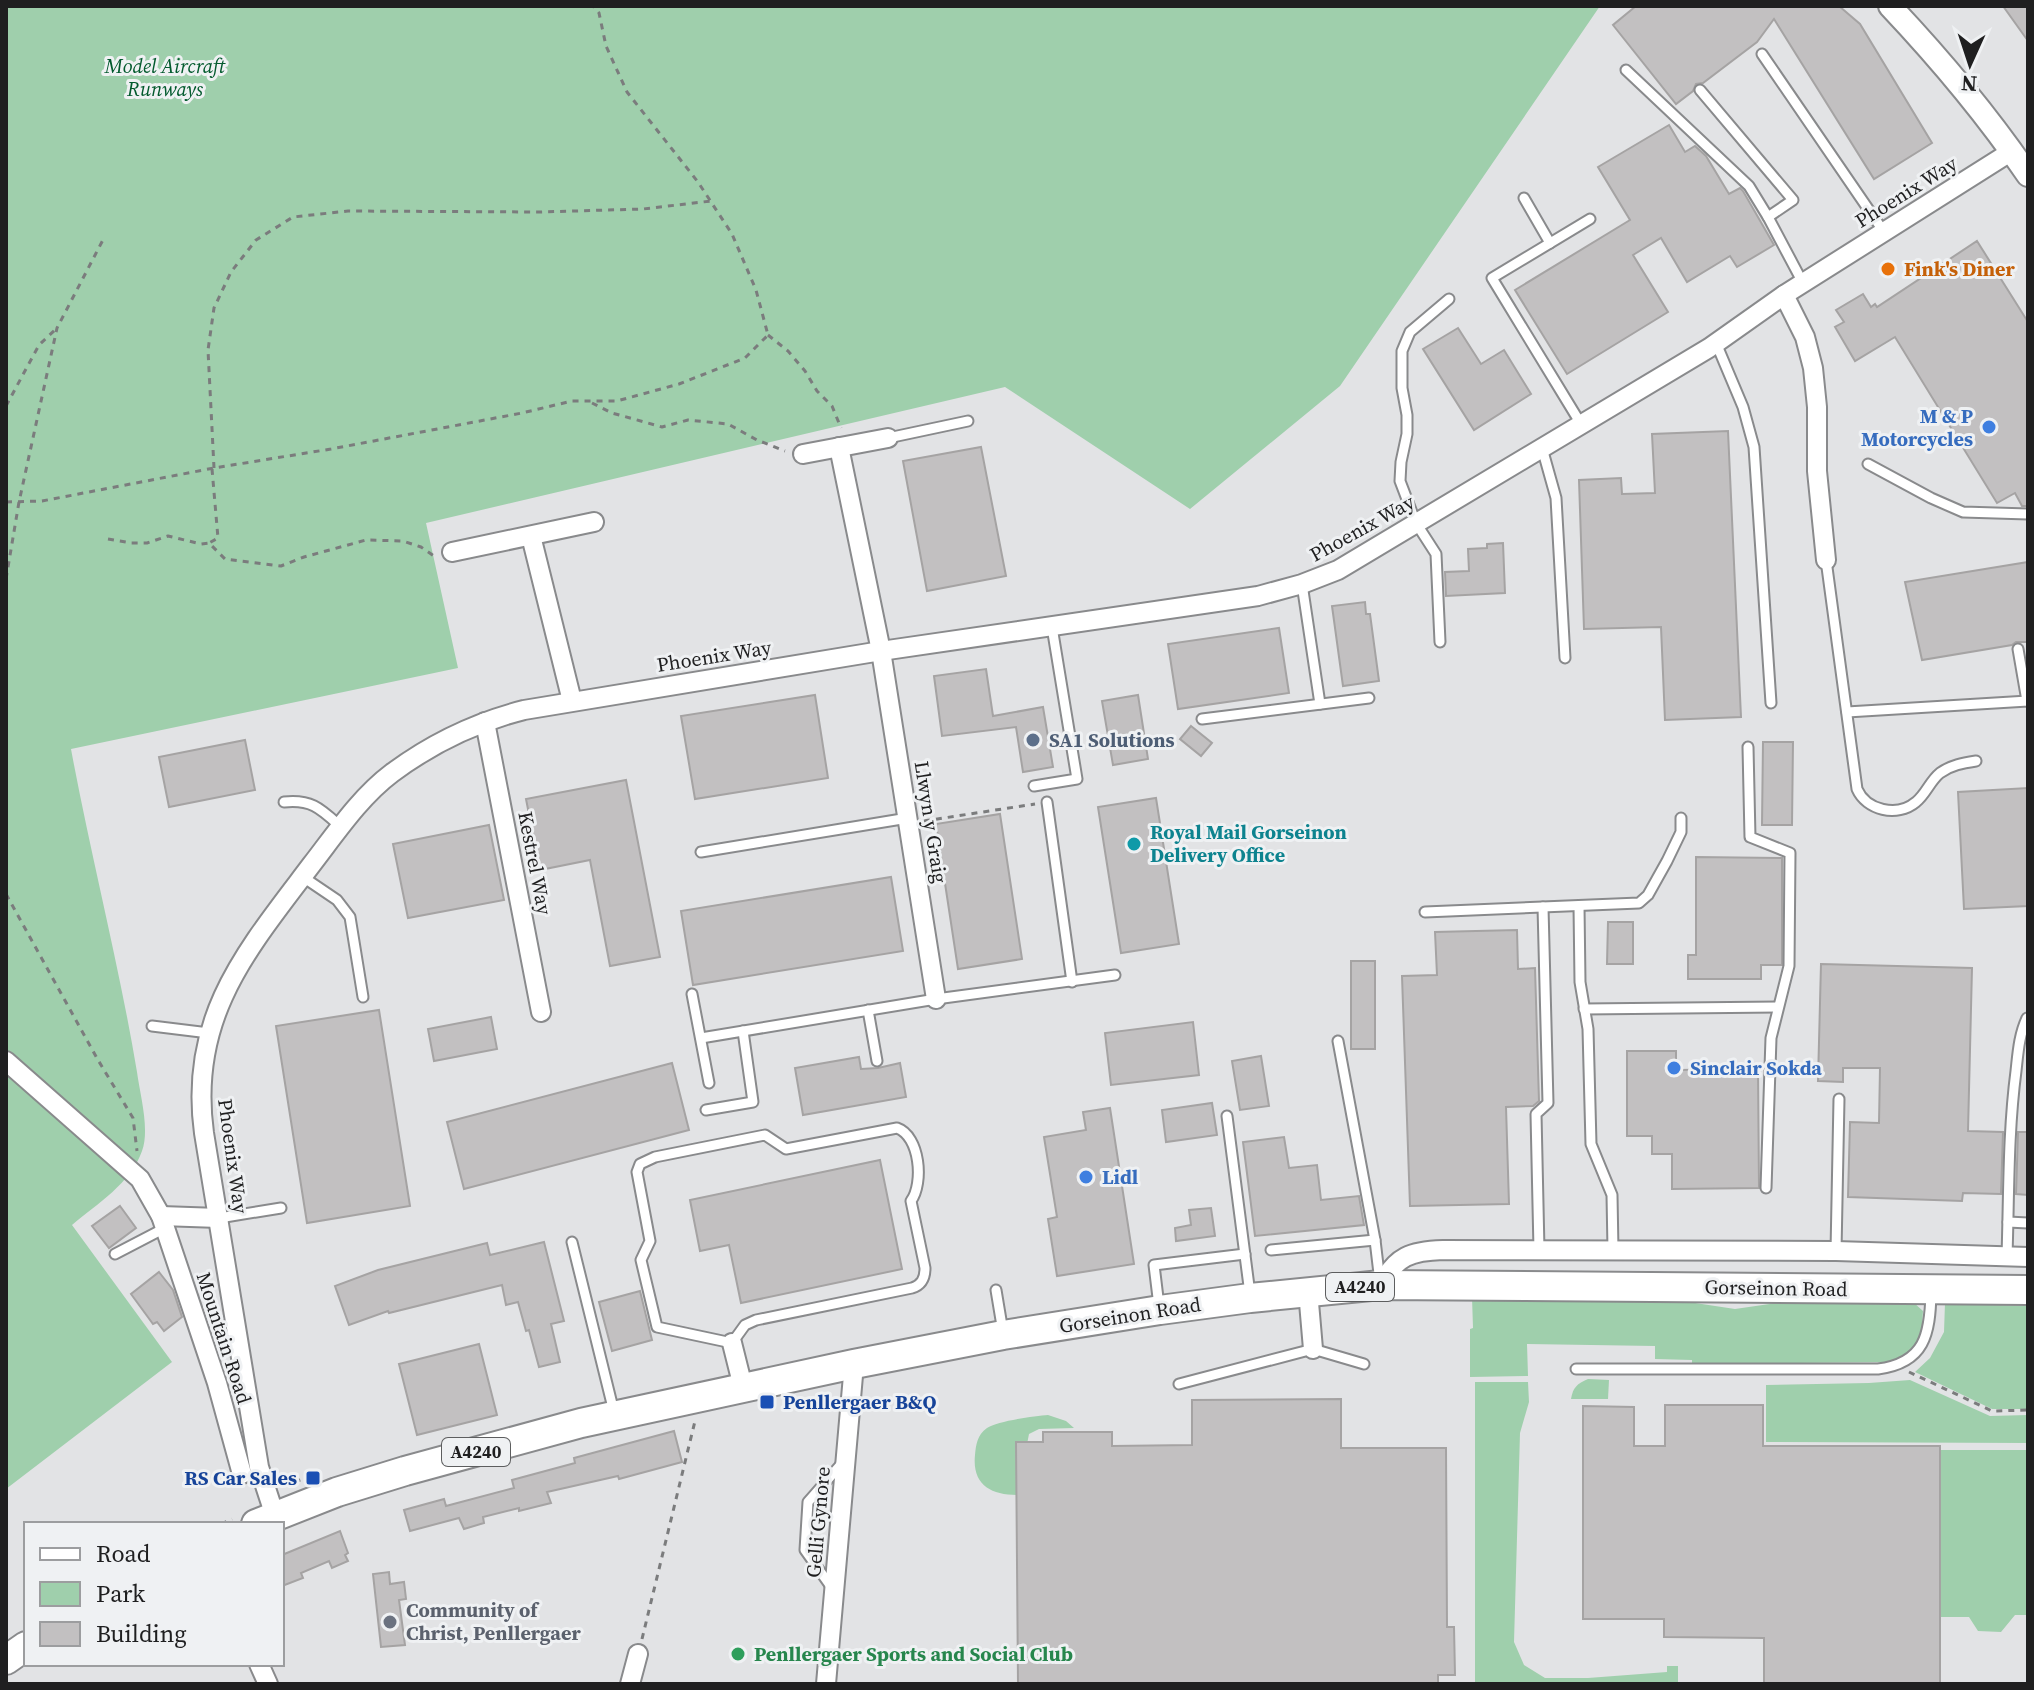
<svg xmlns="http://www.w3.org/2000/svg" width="2034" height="1690" font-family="'Source Serif 4',serif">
  <rect width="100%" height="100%" fill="#e2e3e5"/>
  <g fill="#9fcfac">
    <path d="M6,6h1594l-260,380 -150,123 -185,-122 -579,136 32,145 -387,81c20,108 48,215 66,323 3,23 13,57 5,79 -11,32 -45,53 -70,74l100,137 -166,127z"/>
    <polygon points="1472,1297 1662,1298 1735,1309 1804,1299 1913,1302 1923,1311 1921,1340 1907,1355 1891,1362 1692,1364 1692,1360 1655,1359 1655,1346 1527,1344 1528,1376 1470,1377 1470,1329 1473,1328"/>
    <polygon points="1945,1303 2028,1306 2028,1409 1992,1409 1915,1372 1930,1358 1944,1332"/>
    <path d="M1588,1379l21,1 -1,19h-37c2,-12 6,-15 17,-20z"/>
    <polygon points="1910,1380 1990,1416 2028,1415 2028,1443 1766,1442 1766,1385 1869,1383"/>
    <polygon points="1475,1382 1528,1382 1529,1402 1520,1433 1514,1642 1524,1665 1545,1678 1588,1678 1667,1672 1667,1666 1678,1666 1678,1684 1475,1683"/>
    <path d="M1048,1415l18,6 8,7 -35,1 -10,5 -12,61c-27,0 -45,-11 -42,-40 1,-10 2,-20 12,-27 10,-7 48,-12 61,-13z"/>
    <polygon points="1940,1450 2028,1450 2028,1615 2015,1615 2001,1632 1978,1631 1969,1617 1940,1617"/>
  </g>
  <g fill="#c2c0c1" stroke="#a5a3a3" stroke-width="2">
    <polygon points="1636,6 1839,6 1860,24 1932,143 1874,179 1774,19 1757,42 1703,83 1696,84 1693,91 1676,104 1613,25"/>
    <polygon points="2003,6 2028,6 2028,41"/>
    <polygon points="1669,125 1685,152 1695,146 1706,156 1729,194 1740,188 1743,191 1774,245 1737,267 1730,256 1687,282 1661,238 1633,255 1668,312 1567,374 1515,290 1630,220 1598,167"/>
    <polygon points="1977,241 2028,322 2028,506 2022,506 2015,493 1997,503 1895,337 1855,361 1835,327 1844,322 1836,310 1863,294 1871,307 1875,304 1877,307"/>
    <polygon points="1458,328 1481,364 1504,350 1531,394 1474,430 1423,349"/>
    <polygon points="1728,431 1741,717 1665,720 1661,627 1584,629 1579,480 1621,478 1622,494 1655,493 1652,434"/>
    <polygon points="981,447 1006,576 927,591 903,461"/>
    <polygon points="1503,543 1505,593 1446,596 1445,572 1469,571 1468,549 1487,548 1487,544"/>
    <polygon points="2028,562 2028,642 2016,642 2012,645 1922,660 1905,582"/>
    <polygon points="1365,602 1366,614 1370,614 1379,681 1343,686 1332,606"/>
    <polygon points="1279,628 1289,693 1178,709 1168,644"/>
    <polygon points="986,669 993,716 1043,707 1053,767 1023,772 1016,727 942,736 934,676"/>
    <polygon points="815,695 828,778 695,799 681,716"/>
    <polygon points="1138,695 1148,759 1113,765 1102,701"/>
    <polygon points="1191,726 1212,743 1201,756 1180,739"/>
    <polygon points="245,740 255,790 169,807 159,757"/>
    <polygon points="1763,742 1793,742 1792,825 1762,825"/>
    <polygon points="626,780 660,957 610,966 590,860 540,870 526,799"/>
    <polygon points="2028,788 2028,906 1964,909 1958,792"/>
    <polygon points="1156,798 1179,944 1121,953 1098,807"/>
    <polygon points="1000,814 1022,959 958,969 936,824"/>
    <polygon points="489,825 504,900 408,918 393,844"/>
    <polygon points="1696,857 1782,858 1782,965 1761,965 1761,979 1688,979 1688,955 1696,955"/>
    <polygon points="891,877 903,951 693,985 681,911"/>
    <polygon points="1608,922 1633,922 1633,964 1607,964"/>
    <polygon points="1517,930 1518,969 1535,968 1539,1101 1533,1106 1506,1107 1509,1204 1410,1206 1402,976 1437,975 1435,932"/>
    <rect x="1351" y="961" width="24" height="88"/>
    <polygon points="1821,964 1972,968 1968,1131 2003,1132 2001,1194 1963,1193 1962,1201 1848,1197 1850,1122 1879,1123 1880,1068 1843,1068 1843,1082 1818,1081"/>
    <polygon points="379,1010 410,1206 307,1223 276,1026"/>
    <polygon points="491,1017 497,1049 434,1061 428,1029"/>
    <polygon points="1193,1022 1199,1075 1111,1085 1105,1033"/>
    <polygon points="1627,1051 1676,1051 1676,1070 1758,1069 1759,1188 1672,1189 1672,1154 1652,1154 1652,1136 1627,1136"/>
    <polygon points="1261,1056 1269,1106 1240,1110 1232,1061"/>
    <polygon points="859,1057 861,1069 878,1068 900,1063 906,1097 803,1115 795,1068"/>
    <polygon points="672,1063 689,1130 464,1189 447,1122"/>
    <polygon points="1212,1103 1217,1135 1166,1142 1162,1110"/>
    <polygon points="1110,1108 1134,1264 1057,1276 1048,1219 1057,1217 1044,1137 1086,1130 1083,1112"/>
    <polygon points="2018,1132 2028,1132 2028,1195 2016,1194"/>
    <polygon points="1284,1137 1289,1168 1317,1165 1321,1200 1359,1196 1364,1225 1255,1236 1243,1142"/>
    <polygon points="880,1160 902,1269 741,1303 729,1245 700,1251 690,1200"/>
    <polygon points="120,1206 136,1228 109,1248 92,1226"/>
    <polygon points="1211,1208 1215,1236 1176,1241 1175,1228 1191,1225 1189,1210"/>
    <polygon points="544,1242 564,1321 551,1324 560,1362 539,1367 529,1330 526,1331 518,1302 506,1305 502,1285 389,1313 388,1311 349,1325 335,1286 378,1270 487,1243 490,1255"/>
    <polygon points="159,1272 173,1290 182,1317 164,1331 157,1322 153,1324 131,1294"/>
    <polygon points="640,1291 652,1340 612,1351 599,1302"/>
    <polygon points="479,1344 497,1415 417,1435 399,1364"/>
    <polygon points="1341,1399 1341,1448 1446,1448 1447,1627 1454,1627 1455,1675 1438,1675 1438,1684 1018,1684 1016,1442 1043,1442 1043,1432 1112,1432 1112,1446 1192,1445 1192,1400"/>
    <polygon points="1665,1405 1763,1405 1763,1446 1940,1446 1940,1684 1764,1684 1764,1638 1664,1637 1664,1619 1583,1619 1583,1406 1634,1407 1634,1446 1665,1446"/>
    <polygon points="674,1431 682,1462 619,1479 618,1476 547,1492 551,1503 519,1511 519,1508 483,1517 484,1523 464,1529 459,1518 410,1531 404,1510 444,1499 446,1506 514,1488 512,1480 575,1463 574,1458"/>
    <polygon points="340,1531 348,1553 345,1555 348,1561 332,1568 329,1561 301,1573 303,1578 282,1586 282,1555"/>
    <polygon points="389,1572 390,1584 404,1582 406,1599 399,1600 405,1645 381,1647 373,1574"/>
  </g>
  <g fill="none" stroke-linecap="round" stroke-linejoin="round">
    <defs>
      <g id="service">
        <polyline points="1762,54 1884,232"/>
        <polyline points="1626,70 1749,186 1768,217 1803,283"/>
        <polyline points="1700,90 1793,200 1768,217"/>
        <polyline points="1524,198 1550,243"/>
        <polyline points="1716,343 1743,407 1754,447 1771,703"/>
        <polyline points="1581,424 1492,278 1590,219"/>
        <polyline points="888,438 968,421"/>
        <polyline points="1542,448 1556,498 1565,658"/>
        <polyline points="1868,464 1931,498 1963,512 2028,514"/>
        <path d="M1826,560l31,229c9,21 40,29 59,13 10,-8 14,-21 24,-29 11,-8 23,-10 36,-12"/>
        <polyline points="1302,584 1320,704"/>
        <polyline points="1440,642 1436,554 1416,523 1400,481 1401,462 1407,434 1407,415 1402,388 1402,351 1410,332 1449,299"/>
        <polyline points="2018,649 2027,701"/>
        <polyline points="1847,712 2028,701"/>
        <polyline points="1202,719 1369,698"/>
        <polyline points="1748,747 1750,837 1790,853 1789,966 1771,1038 1766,1188"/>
        <polyline points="1034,786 1077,779 1052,627"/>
        <path d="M284,802c28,-3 37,7 57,25"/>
        <polyline points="1047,802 1072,982"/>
        <polyline points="701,852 908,818"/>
        <polyline points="303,877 337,900 350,917 363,997"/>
        <polyline points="1579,906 1580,982 1588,1029 1591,1144 1612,1195 1613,1250"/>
        <polyline points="1425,912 1639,903 1648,895 1667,861 1681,832 1681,818"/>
        <polyline points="692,994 709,1083"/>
        <polyline points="1584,1009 1778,1007"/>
        <polyline points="868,1010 877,1061"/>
        <polyline points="152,1026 209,1033"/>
        <polyline points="701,1038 936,999 1115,975"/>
        <polyline points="1338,1041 1375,1240 1380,1282"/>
        <polyline points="706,1110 753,1102 743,1031"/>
        <polyline points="1227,1116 1250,1294"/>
        <path d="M897,1128c23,8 27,55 14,73l14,67c0,10 -3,17 -13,20l-156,32 -11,5 -13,18 -75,-16 -16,-67 9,-19 -13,-69 3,-8 15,-7 110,-22 21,14z"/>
        <polyline points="219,1218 281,1208"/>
        <polyline points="2008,1222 2028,1223"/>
        <polyline points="572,1242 614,1412"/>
        <polyline points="1271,1250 1375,1240"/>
        <polyline points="1539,1250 1536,1114 1548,1103 1543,907"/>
        <polyline points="1836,1251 1839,1099"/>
        <polyline points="115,1254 165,1228"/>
        <path d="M2007,1256c2,-61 1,-124 9,-185 2,-18 3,-36 11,-53"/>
        <polyline points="996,1290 1003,1332"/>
        <polyline points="1159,1306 1154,1265 1245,1254"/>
        <path d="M1576,1369h302c47,-6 52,-35 53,-76"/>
        <polyline points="1179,1384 1313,1349 1364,1364"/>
        <polyline points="832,1588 805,1550 808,1502 844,1461"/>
      </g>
      <g id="minor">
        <polyline points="1784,295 1805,337 1813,368 1817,407 1817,471 1826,560"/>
        <polyline points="839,447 881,651 936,999"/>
        <polyline points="803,454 888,438"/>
        <polyline points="531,536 572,701"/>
        <polyline points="452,552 594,522"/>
        <polyline points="485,722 541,1012"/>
        <polyline points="6,1061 140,1179 161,1216 217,1383 242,1474"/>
        <polyline points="161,1216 219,1218"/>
        <path d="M1381,1285c15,-29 30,-34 62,-35l393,1 192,6"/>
        <polyline points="1308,1291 1313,1349"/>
        <polyline points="732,1343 743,1387"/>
        <path d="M275,1516l-16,-49 -55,-334c-16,-116 43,-183 108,-269 24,-31 48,-67 80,-91 39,-29 85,-51 132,-63l357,-59 377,-55 44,-12 36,-14 371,-222 75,-53 228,-144"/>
        <polyline points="259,1664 268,1684"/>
        <polyline points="630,1684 638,1654"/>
        <polyline points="826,1684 854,1364"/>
      </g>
      <path id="tertiary" d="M1890,6c50,53 97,109 138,169"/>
      <g id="primary">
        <polyline points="256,1524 337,1492 405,1471 581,1423 854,1364 1003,1335 1160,1310 1250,1298 1381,1285 2028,1290"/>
        <polyline points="6,1660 26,1646"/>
      </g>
    </defs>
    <use href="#service" stroke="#898a8c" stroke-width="13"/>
    <use href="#minor" stroke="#898a8c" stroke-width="22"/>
    <use href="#tertiary" stroke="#898a8c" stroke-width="26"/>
    <use href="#primary" stroke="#898a8c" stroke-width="32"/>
    <g stroke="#7b7c7d" stroke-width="3" stroke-dasharray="6 6" stroke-linecap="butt">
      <polyline points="768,335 788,351 805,371 817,391 832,406 841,428"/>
      <polyline points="592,403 612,413 662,427 688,420 728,424 757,440 785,451"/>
      <polyline points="6,406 39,345 57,328"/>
      <polyline points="214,468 208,350 214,308 231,272 256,240 293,217 348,211 540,212 643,209 711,201"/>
      <polyline points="212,469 218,538 209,543 225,559 281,566 304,557 366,540 403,541 421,547 434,556"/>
      <polyline points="6,502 42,501 214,468 331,449 522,413 572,401 617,401 679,384 745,358 768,335 756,290 732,234 698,182 627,92 606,46 599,13 593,6"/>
      <polyline points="108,539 131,543 147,543 168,536 201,544 209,543"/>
      <polyline points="6,579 19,502 57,328 105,236"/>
      <polyline points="924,821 1035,804"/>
      <polyline points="6,894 98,1060 133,1118 137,1151"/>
      <polyline points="1909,1372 1992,1411 2028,1410"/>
      <polyline points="283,1485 307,1478"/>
      <polyline points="221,1524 232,1519"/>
      <polyline points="642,1639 695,1421"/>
    </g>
    <use href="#service" stroke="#fff" stroke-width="9"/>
    <use href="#minor" stroke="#fff" stroke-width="18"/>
    <use href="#tertiary" stroke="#fff" stroke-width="22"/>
    <use href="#primary" stroke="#fff" stroke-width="28"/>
  </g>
  <circle fill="#e8710a" stroke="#eff1f3" stroke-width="3" cx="1888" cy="269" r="8"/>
  <g fill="#3f7fe0" stroke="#eff1f3" stroke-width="3">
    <circle cx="1989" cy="427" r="8"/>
    <circle cx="1674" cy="1068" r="8"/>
    <circle cx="1086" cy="1177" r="8"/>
  </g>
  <circle fill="#5c6f8a" stroke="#eff1f3" stroke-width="3" cx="1033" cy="740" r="8"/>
  <circle fill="#0f9aa8" stroke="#eff1f3" stroke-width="3" cx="1134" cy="844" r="8"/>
  <g fill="#1a4fb4" stroke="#eff1f3" stroke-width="3">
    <rect x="759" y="1394" width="16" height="16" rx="4"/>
    <rect x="305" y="1470" width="16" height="16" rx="4"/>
  </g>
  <circle fill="#6b7280" stroke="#eff1f3" stroke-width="3" cx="390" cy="1622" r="8"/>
  <circle fill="#2e9e5b" stroke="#eff1f3" stroke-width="3" cx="738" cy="1654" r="8"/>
  <g text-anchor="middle" stroke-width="6" stroke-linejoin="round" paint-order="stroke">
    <g fill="#eff1f3" stroke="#5d5e5f" stroke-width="2">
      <rect x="1326" y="1273" width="68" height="28" rx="6"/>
      <rect x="442" y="1438" width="68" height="28" rx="6"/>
    </g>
    <g font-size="18" font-weight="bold" fill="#1f1f20">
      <text x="1360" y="1293">A4240</text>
      <text x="476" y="1458">A4240</text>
    </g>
    <g font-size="20" font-style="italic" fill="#025a2d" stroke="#eff1f3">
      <text x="165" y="73">Model Aircraft<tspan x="165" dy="23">Runways</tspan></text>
    </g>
    <g font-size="20" fill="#1f1f20" stroke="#eff1f3">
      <text transform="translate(1906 192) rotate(-32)" y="7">Phoenix Way</text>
      <text transform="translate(1362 528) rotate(-29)" y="7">Phoenix Way</text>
      <text transform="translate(714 656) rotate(-9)" y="7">Phoenix Way</text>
      <text transform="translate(931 822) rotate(81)" y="7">Llwyn y Graig</text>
      <text transform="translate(535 863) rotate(79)" y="7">Kestrel Way</text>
      <text transform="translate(233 1156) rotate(82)" y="7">Phoenix Way</text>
      <text transform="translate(1776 1288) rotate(1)" y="7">Gorseinon Road</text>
      <text transform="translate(1130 1315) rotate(-9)" y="7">Gorseinon Road</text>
      <text transform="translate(224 1338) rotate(72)" y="7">Mountain Road</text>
      <text transform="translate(818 1522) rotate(-85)" y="7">Gelli Gynore</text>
    </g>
    <g font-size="20" font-weight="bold" fill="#c56008" stroke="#eff1f3" text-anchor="start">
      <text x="1904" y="276">Fink's Diner</text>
    </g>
    <g font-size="20" font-weight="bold" fill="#366cbe" stroke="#eff1f3" text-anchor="start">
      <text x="1973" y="423" text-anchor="end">M &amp; P<tspan x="1973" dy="23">Motorcycles</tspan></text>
      <text x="1690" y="1075">Sinclair Sokda</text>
      <text x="1102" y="1184">Lidl</text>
    </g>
    <g font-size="20" font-weight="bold" fill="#4e5e75" stroke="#eff1f3" text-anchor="start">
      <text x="1049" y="747">SA1 Solutions</text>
    </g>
    <g font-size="20" font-weight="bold" fill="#0d838f" stroke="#eff1f3" text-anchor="start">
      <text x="1150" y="839">Royal Mail Gorseinon<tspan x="1150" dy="23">Delivery Office</tspan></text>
    </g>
    <g font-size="20" font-weight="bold" fill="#164399" stroke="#eff1f3" text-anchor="start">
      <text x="783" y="1409">Penllergaer B&amp;Q</text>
      <text x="297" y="1485" text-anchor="end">RS Car Sales</text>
    </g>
    <g font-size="20" font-weight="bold" fill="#5b616d" stroke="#eff1f3" text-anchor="start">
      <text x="406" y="1617">Community of<tspan x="406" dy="23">Christ, Penllergaer</tspan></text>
    </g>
    <g font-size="20" font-weight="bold" fill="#27864d" stroke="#eff1f3" text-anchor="start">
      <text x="754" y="1661">Penllergaer Sports and Social Club</text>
    </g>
  </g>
  <rect width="2034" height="1690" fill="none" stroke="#1f1f20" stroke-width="16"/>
  <rect x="24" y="1522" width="260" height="144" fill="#eff1f3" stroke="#9c9d9f" stroke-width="2"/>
  <rect x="40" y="1548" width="40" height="12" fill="#ffffff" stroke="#9c9d9f" stroke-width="2"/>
  <text x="96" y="1562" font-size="24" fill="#1f1f20">Road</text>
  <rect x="40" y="1582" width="40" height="24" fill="#9fcfac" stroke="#9c9d9f" stroke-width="2"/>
  <text x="96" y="1602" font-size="24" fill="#1f1f20">Park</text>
  <rect x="40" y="1622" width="40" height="24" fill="#c2c0c1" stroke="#9c9d9f" stroke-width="2"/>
  <text x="96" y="1642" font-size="24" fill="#1f1f20">Building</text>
  <g transform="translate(1970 64) rotate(183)" stroke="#eff1f3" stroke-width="6" paint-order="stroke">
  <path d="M0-6L14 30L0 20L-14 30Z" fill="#1f1f20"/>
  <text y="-12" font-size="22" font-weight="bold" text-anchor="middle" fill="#1f1f20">N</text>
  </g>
</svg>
